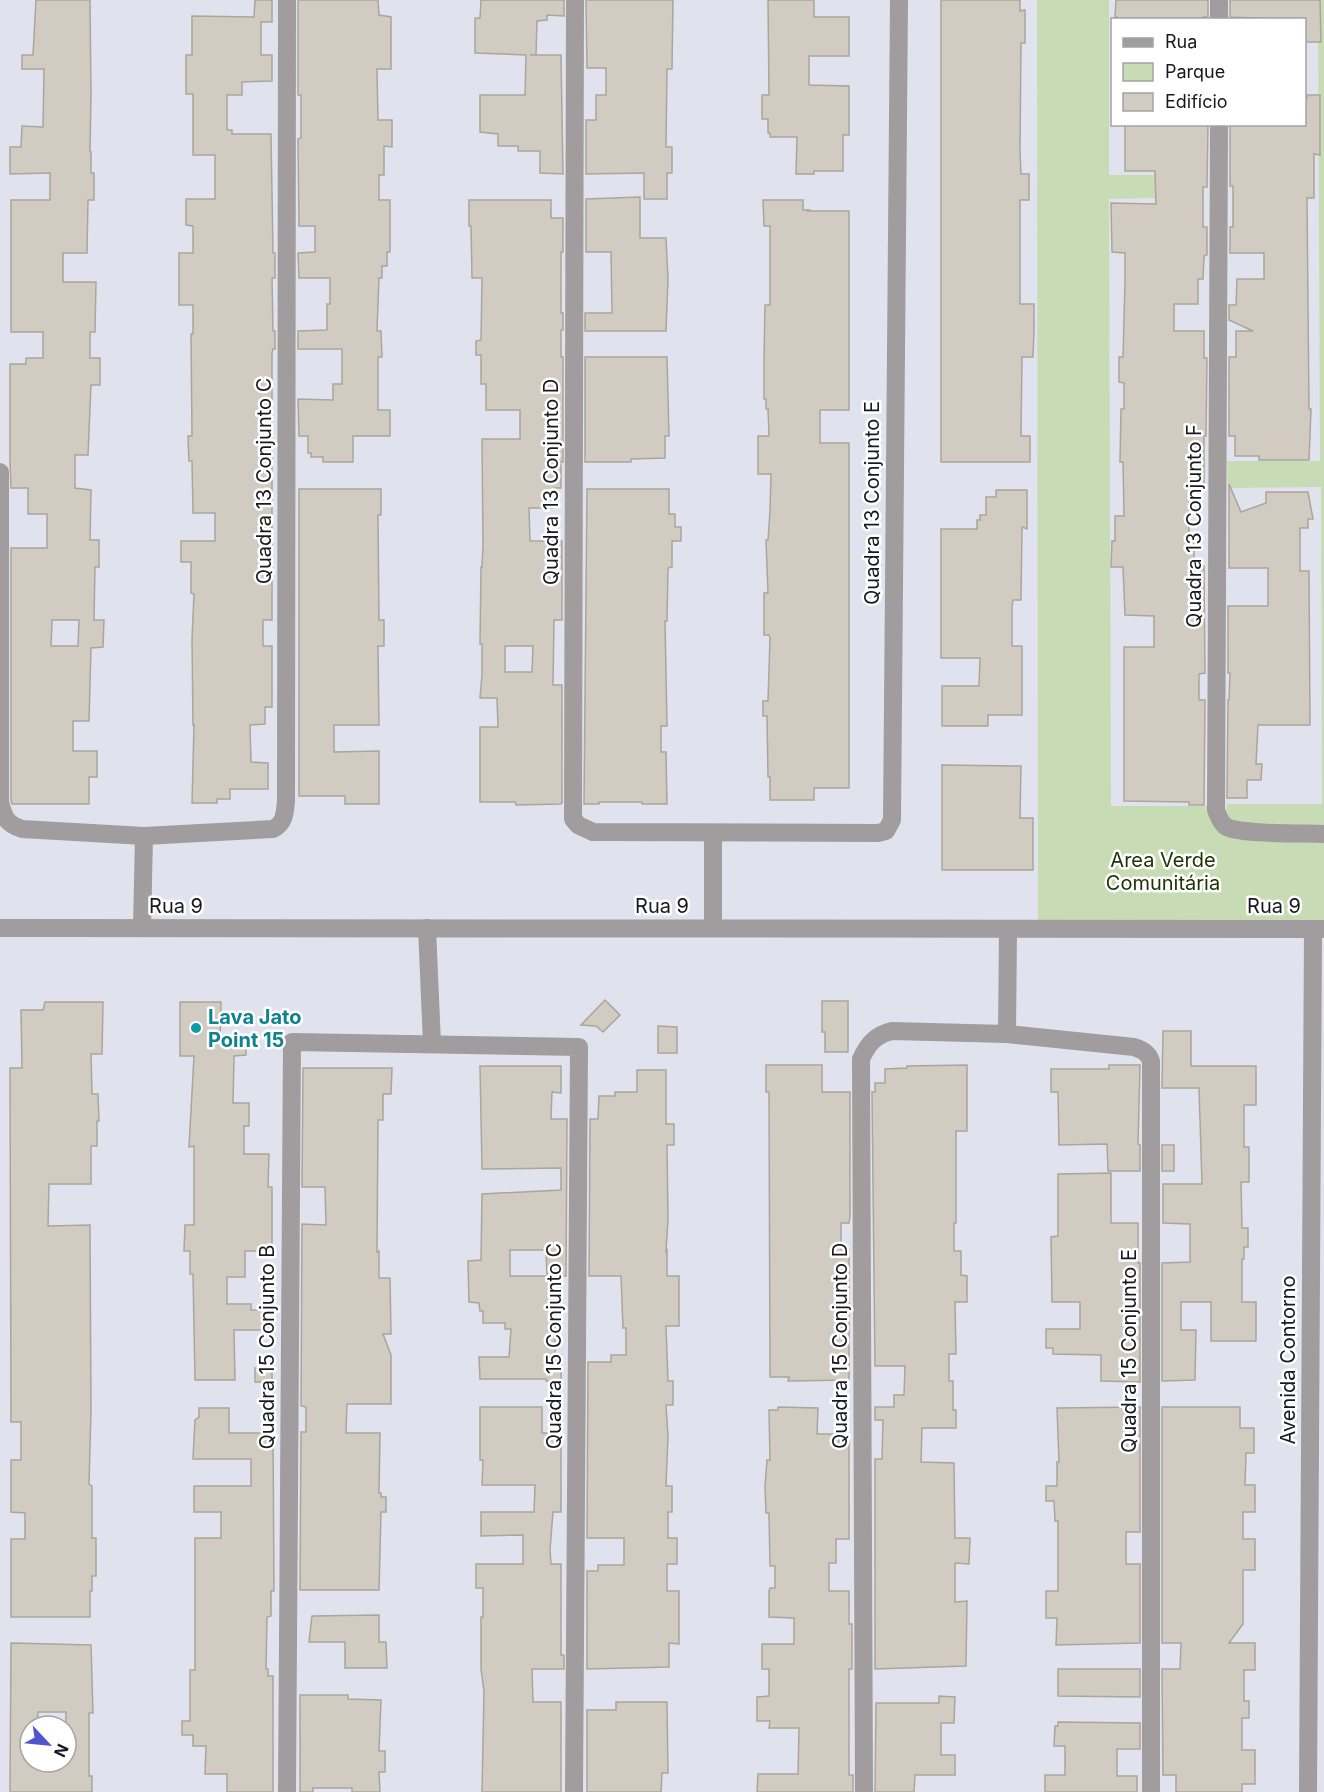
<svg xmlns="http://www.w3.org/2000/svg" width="1324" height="1792" font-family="Inter,sans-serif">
  <rect width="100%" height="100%" fill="#e0e3ed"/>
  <polygon fill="#c7dcb4" points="1037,0 1109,0 1109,175 1204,175 1203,197 1109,199 1111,806 1216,806 1225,825 1227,804 1322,804 1321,487 1228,488 1227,461 1320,461 1318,14 1318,0 1324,0 1324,929 1038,929"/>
  <g fill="#d1cbc1" stroke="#aba59c" stroke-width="1.5" fill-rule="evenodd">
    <path d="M36,0h54l1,95 -1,57h1v21h3v27h-6l-1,53h-24v29h33l-1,50h-5v26h10v27h-9l-3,70h-13v33l16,2 -1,50h9v27h-4l-1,53h10l-1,27 -12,1 -2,73h-16v30h24v26h-8v27h-77l-1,-4v-252h36v-34h-19v-26h-17l-1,-26v-98h16v-6h17v-26h-32v-132h39v-27l-40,1v-27h11l1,-21 21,1 1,-58h-22v-14h11zM52,620h27l-1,26h-27z"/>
    <polygon points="255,0 272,0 272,22 261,22 261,55 272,55 272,81 242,82 242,95 227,95 227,130 232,130 232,134 271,134 273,253 275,253 275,278 272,278 273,331 275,331 275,349 273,349 272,353 272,620 263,620 263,646 272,646 272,707 265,707 265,724 250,725 251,762 268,763 268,789 230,789 230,799 217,799 217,803 192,803 194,725 193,725 192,639 194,594 191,593 191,562 181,562 181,541 215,541 215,513 193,513 192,461 189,461 188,436 192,436 191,334 193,334 193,305 179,305 179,253 193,253 193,226 186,225 186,199 215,199 215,155 193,155 193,94 186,94 186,55 192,55 192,16 254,17"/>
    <polygon points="298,0 378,0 379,15 391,17 391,69 377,69 378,120 392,120 392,147 384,146 384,175 379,175 379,200 390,200 390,252 387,252 387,266 382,266 382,278 379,278 377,331 381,331 382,357 378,357 378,410 390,410 390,436 353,436 353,462 323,462 323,457 311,457 311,453 308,453 308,436 299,436 298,399 333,400 333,384 342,384 342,349 298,349 298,331 327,330 327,304 330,304 330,278 299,278 298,253 315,252 315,226 299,226 298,139 301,138 301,95 298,95"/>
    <polygon points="481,0 564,0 564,16 547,15 547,20 537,21 536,55 530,55 561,55 563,174 540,173 540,151 518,151 518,146 498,146 498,134 480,132 480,95 525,95 526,55 475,53 475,18 480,18"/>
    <polygon points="586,0 673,0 672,69 667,69 666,147 672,147 672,173 667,173 667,199 644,199 644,173 586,174 586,120 596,120 596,95 606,95 606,68 587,68"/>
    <polygon points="768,0 814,0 814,17 849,17 849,56 809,56 809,85 849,86 849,135 843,135 843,171 814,171 814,174 796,174 797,137 770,137 770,133 768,133 768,119 762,119 762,95 769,95"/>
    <polygon points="941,0 1020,0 1020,11 1025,10 1025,43 1021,43 1020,151 1021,174 1029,174 1029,200 1020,200 1020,304 1034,304 1034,330 1033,357 1022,357 1021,436 1030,436 1030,462 941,462"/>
    <polygon points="1116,0 1208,0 1208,17 1203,17 1203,20 1117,20 1117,17 1115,17"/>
    <polygon points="1230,0 1320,0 1321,42 1305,42 1305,20 1230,17"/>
    <polygon points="1307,95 1320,95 1320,155 1314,154 1314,198 1307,198 1309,409 1311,409 1309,460 1259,460 1259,456 1235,456 1235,436 1229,436 1229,357 1236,357 1236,331 1253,331 1229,320 1229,305 1236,305 1237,279 1264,279 1264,253 1230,253 1230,227 1233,227 1233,186 1230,186 1230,124 1305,124 1305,98 1307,98"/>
    <polygon points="1125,124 1208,124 1207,187 1203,187 1203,227 1207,227 1207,255 1204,256 1203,279 1198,279 1198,304 1174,304 1174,331 1204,331 1204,358 1207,358 1206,436 1204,436 1204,488 1192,488 1192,500 1189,500 1189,541 1194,541 1194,566 1204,566 1205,673 1199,674 1199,700 1205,700 1204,805 1189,805 1189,802 1124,801 1124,647 1154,647 1154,616 1125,615 1123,567 1111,567 1112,541 1115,541 1115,516 1124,516 1123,462 1120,462 1121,409 1124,409 1124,383 1119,382 1119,357 1123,357 1125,281 1125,253 1112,252 1111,203 1156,204 1155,171 1125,171"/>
    <polygon points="640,197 640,238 666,238 668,279 666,331 585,331 585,313 612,313 611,252 586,252 586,199"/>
    <path d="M469,200h82v18h12v34h-2v61h2v17h-2v27h2v105h-2v26h-7l-1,20h-24l1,33h32v79h-8l-1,65h9v118l-2,1 -44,1 -1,-3h-35v-75h18l-1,-29h-17l2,-23v-31h-2l1,-77h1l1,-22 -1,-106h38v-29h-34v-26h-5v-29h-5v-14l5,-1 1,-62h-10l-1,-52h-2zM505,646h28l-1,26h-27z"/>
    <polygon points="763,200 803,200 803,210 809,210 808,211 849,211 849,410 820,410 820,443 849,443 849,788 814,788 814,800 770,800 770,777 768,777 767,716 763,716 763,701 768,701 770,638 769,635 764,635 764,593 768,593 766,540 768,540 770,511 771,474 758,474 758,436 769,436 768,409 766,409 766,399 764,399 764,358 765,305 770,305 770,226 764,226"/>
    <polygon points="585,357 667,357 669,436 665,436 665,458 631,459 631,462 585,462"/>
    <polygon points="1229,484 1241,512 1266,503 1266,492 1308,492 1313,519 1308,519 1308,528 1300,528 1300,571 1309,571 1310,725 1258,725 1256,764 1262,764 1261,780 1247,780 1247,798 1227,798 1228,700 1229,700 1230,673 1228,673 1228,606 1268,606 1268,568 1229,568"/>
    <polygon points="299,489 381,489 381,515 378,515 379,620 384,620 384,646 378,646 379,725 334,725 334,752 379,751 379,804 345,804 345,796 299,796"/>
    <polygon points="587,489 669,489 669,514 675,514 675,527 681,527 681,541 672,541 672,567 668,568 667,621 665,621 667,726 661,726 661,752 666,752 667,804 642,804 642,802 599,802 599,804 584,804"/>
    <polygon points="996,490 1027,490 1027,529 1022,527 1021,600 1013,600 1012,607 1012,646 1022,646 1022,715 988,715 988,726 942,726 942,686 979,686 980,658 941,658 941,529 977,529 977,520 980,520 980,515 986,515 986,497 996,497"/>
    <polygon points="942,765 1021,766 1020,818 1033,818 1033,870 942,870"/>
    <polygon points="605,1000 620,1015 603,1032 596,1026 581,1025"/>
    <polygon points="822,1001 848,1001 848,1052 825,1052 825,1032 822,1032"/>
    <polygon points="45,1002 103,1002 102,1054 91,1054 92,1094 98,1094 99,1121 97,1121 97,1146 91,1146 91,1184 49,1184 48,1226 90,1225 91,1411 89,1484 92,1486 92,1538 96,1538 96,1576 92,1576 92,1591 90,1591 90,1617 11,1617 11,1539 25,1539 25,1513 11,1512 11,1460 21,1460 21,1422 11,1422 10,1068 22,1068 21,1010 43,1010"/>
    <polygon points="180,1002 221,1002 220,1041 246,1042 246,1055 234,1056 233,1103 249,1103 249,1126 244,1126 244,1154 269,1154 268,1187 272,1187 272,1251 245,1251 245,1277 227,1277 227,1304 251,1304 251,1310 272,1310 272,1330 234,1330 235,1380 195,1380 193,1274 190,1274 190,1251 184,1251 185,1225 194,1225 194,1146 189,1147 194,1056 180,1056"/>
    <polygon points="658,1026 677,1027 677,1053 658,1053"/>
    <polygon points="1163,1031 1191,1031 1191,1066 1256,1066 1256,1105 1244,1105 1244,1147 1249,1147 1249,1182 1241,1182 1242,1228 1248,1228 1248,1247 1244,1247 1244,1259 1242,1259 1242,1302 1256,1302 1256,1341 1211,1341 1211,1302 1181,1302 1181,1330 1196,1330 1195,1380 1162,1381 1162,1263 1190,1262 1190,1224 1163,1223 1163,1184 1202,1184 1199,1088 1162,1088"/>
    <polygon points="766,1065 822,1065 822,1092 850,1092 850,1216 849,1223 841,1223 841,1249 849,1249 849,1380 788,1381 789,1377 770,1377 769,1092 766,1092"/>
    <polygon points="967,1065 967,1131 956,1131 956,1223 954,1223 954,1251 961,1251 961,1275 967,1276 967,1302 955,1302 956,1354 949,1354 949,1381 953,1381 953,1410 956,1410 956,1428 922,1428 921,1462 954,1463 955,1538 970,1538 969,1564 955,1563 955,1602 967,1601 966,1666 875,1669 875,1459 882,1459 883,1420 875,1420 875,1407 894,1407 894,1395 904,1395 905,1366 875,1366 872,1092 875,1092 875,1083 885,1083 885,1069 907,1068 907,1066"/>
    <polygon points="1109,1065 1140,1065 1138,1144 1140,1145 1140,1171 1108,1171 1107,1144 1059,1145 1058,1092 1051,1092 1051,1069 1109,1069"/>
    <path d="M480,1066h81v27l-9,-1 -1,27h16l-1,157h-5v26h-6v53h6v26h-15v-2h-66l-1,-22h30l2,-28h-6v-6h-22v-12h-3l-1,-8 -10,-1 -1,-41 13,-1 1,-66 79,-4v-22l-79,1zM510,1250h36l1,26h-37z"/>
    <polygon points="303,1068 392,1068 391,1094 383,1094 383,1120 378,1120 377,1252 379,1251 379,1278 390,1278 391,1334 383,1334 391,1355 391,1404 347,1404 346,1433 380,1433 379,1493 381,1493 381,1497 386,1497 386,1512 381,1512 379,1590 300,1590 301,1432 306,1432 306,1407 301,1406 302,1224 326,1225 325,1187 302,1187"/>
    <polygon points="637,1070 666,1070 666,1124 674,1124 674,1145 667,1145 668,1220 666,1251 667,1250 667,1276 679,1276 679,1326 666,1326 668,1381 673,1381 673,1405 666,1405 668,1436 666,1486 672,1486 672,1512 668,1512 668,1538 677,1538 677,1564 667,1564 667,1591 679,1591 679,1644 669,1643 669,1667 587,1669 587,1571 598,1571 598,1565 624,1565 624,1538 587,1538 588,1362 611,1362 611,1355 626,1355 626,1328 623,1328 621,1276 589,1276 590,1119 598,1119 599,1096 615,1096 615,1092 637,1092"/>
    <rect x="1162" y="1145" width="12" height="26"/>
    <polygon points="1111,1173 1111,1223 1138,1223 1138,1263 1140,1263 1140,1382 1101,1381 1101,1355 1053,1354 1053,1348 1046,1348 1046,1329 1080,1329 1080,1302 1052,1302 1051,1237 1058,1236 1058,1174"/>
    <rect x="255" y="1368" width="17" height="14"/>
    <polygon points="480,1407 542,1407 542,1433 561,1433 561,1512 553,1512 550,1550 551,1564 561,1564 561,1655 564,1655 564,1669 532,1669 533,1702 561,1702 561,1792 482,1792 484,1691 481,1669 481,1617 483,1617 483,1588 476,1588 476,1564 523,1564 523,1535 481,1536 481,1512 534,1512 535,1485 482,1485 483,1460 480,1460"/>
    <polygon points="778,1407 818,1408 817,1434 839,1434 839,1442 849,1442 849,1539 836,1539 836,1563 829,1563 829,1591 849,1591 849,1624 852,1624 852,1669 849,1669 849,1775 853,1775 853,1792 757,1792 758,1774 798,1774 799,1728 769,1728 770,1721 757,1721 757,1697 769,1696 769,1669 762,1669 762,1644 794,1644 794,1618 769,1617 769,1591 770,1588 775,1588 775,1566 770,1566 769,1513 766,1513 765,1486 767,1460 770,1460 769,1410 778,1410"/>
    <polygon points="1140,1407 1140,1532 1126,1532 1126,1564 1140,1564 1140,1643 1056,1645 1057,1618 1046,1618 1046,1591 1058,1591 1058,1521 1055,1521 1054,1501 1046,1501 1046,1486 1057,1486 1057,1462 1059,1462 1057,1408"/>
    <polygon points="1162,1407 1240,1407 1240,1428 1254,1428 1254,1453 1246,1453 1245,1485 1255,1485 1255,1512 1243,1512 1243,1539 1255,1539 1255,1570 1243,1570 1243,1624 1229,1643 1255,1643 1255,1670 1244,1670 1244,1701 1249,1701 1249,1718 1242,1718 1242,1750 1255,1750 1255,1784 1242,1784 1242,1792 1176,1792 1176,1775 1163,1775 1162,1669 1180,1669 1181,1643 1162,1643"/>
    <polygon points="199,1408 229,1408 229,1433 273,1433 274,1591 271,1591 271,1616 267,1617 266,1669 268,1669 268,1676 273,1676 273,1792 227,1792 227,1774 205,1774 206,1746 193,1746 193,1735 182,1735 182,1721 190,1721 190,1670 195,1670 195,1538 221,1538 221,1512 194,1512 194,1486 251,1486 251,1459 193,1459 195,1420 199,1417"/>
    <polygon points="379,1615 379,1642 386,1642 387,1668 345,1668 345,1642 309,1642 312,1616"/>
    <path d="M11,1643l80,2 2,68h-4v63h3v16h-82zM38,1712h28v50h-36v-36h7z"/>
    <polygon points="1058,1669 1140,1669 1140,1697 1058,1696"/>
    <polygon points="300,1695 348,1695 348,1699 381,1700 379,1751 385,1751 385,1772 379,1772 380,1792 352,1792 352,1788 313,1788 313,1792 300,1792"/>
    <polygon points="939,1696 955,1697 954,1723 941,1723 941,1755 955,1755 955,1775 915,1775 914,1792 875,1792 876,1703 939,1703"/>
    <polygon points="616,1702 667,1702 668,1773 662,1773 661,1792 587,1792 587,1710 616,1710"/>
    <polygon points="1058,1722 1140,1723 1140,1749 1117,1749 1117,1776 1137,1776 1137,1792 1045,1792 1045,1775 1065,1775 1065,1746 1054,1746 1055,1726 1058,1726"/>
  </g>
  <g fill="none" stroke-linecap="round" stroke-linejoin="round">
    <g stroke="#a19c9e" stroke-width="18">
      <polyline points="575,0 573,819 578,825 593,832 878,833 886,831 892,820 899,0"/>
      <polyline points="1219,20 1219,0"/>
      <path d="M1219,124l-3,686c2,5 4,12 9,16 13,9 80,7 99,8"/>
      <path d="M0,472v330c4,15 6,22 22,27l122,7 129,-7c12,-6 12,-17 13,-29l1,-800"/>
      <polyline points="713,834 713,928"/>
      <polyline points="0,928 1324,929"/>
      <polyline points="142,928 144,836"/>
      <polyline points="427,928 432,1044"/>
      <polyline points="1007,1034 1008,929"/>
      <polyline points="287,1792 292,1042 579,1047 574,1792"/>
      <path d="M864,1792l-3,-733c7,-15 14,-24 31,-28l115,3 127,13c8,3 14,5 17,14v731"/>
      <polyline points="1308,1792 1313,929"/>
    </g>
  </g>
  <circle fill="#0f9aa8" stroke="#fff" stroke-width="2" cx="196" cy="1028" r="6"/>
  <g text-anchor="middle" stroke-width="5" stroke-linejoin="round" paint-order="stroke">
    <g font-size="20" fill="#18191d" stroke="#fff">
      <text transform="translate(264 481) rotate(-90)" y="7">Quadra 13 Conjunto C</text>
      <text transform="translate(551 482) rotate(-90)" y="7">Quadra 13 Conjunto D</text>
      <text transform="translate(872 503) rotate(-90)" y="7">Quadra 13 Conjunto E</text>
      <text transform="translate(1194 526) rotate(-90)" y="7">Quadra 13 Conjunto F</text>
      <text x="176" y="913">Rua 9</text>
      <text x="662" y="913">Rua 9</text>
      <text x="1274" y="913">Rua 9</text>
      <text transform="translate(554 1346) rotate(-90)" y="7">Quadra 15 Conjunto C</text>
      <text transform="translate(840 1346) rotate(-90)" y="7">Quadra 15 Conjunto D</text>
      <text transform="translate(267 1347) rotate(-90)" y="7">Quadra 15 Conjunto B</text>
      <text transform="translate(1129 1351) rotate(-90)" y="7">Quadra 15 Conjunto E</text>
      <text transform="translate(1288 1360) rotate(-90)" y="7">Avenida Contorno</text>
    </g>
    <g font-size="20" fill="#1e3201" stroke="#fff">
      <text x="1163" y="867">Area Verde<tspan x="1163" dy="23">Comunitária</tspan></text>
    </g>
    <g font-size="20" font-weight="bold" fill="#0d838f" stroke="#fff" text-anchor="start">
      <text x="208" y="1024">Lava Jato<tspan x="208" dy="23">Point 15</tspan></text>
    </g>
  </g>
  <rect x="1111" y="18" width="195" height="108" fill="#ffffff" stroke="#a3a3a5" stroke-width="1.5"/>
  <rect x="1123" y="38" width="30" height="9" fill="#a19c9e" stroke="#a3a3a5" stroke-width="1.5"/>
  <text x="1165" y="48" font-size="18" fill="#18191d">Rua</text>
  <rect x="1123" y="63" width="30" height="18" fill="#c7dcb4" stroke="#a3a3a5" stroke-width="1.5"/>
  <text x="1165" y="78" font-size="18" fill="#18191d">Parque</text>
  <rect x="1123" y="93" width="30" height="18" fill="#d1cbc1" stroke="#a3a3a5" stroke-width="1.5"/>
  <text x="1165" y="108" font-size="18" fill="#18191d">Edifício</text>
  <g transform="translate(48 1744) rotate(116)"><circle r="28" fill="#ffffff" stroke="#a3a3a5" stroke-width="1.5"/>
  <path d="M0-4.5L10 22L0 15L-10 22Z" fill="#5056cc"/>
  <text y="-9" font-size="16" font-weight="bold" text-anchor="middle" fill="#18191d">N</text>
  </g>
</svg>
